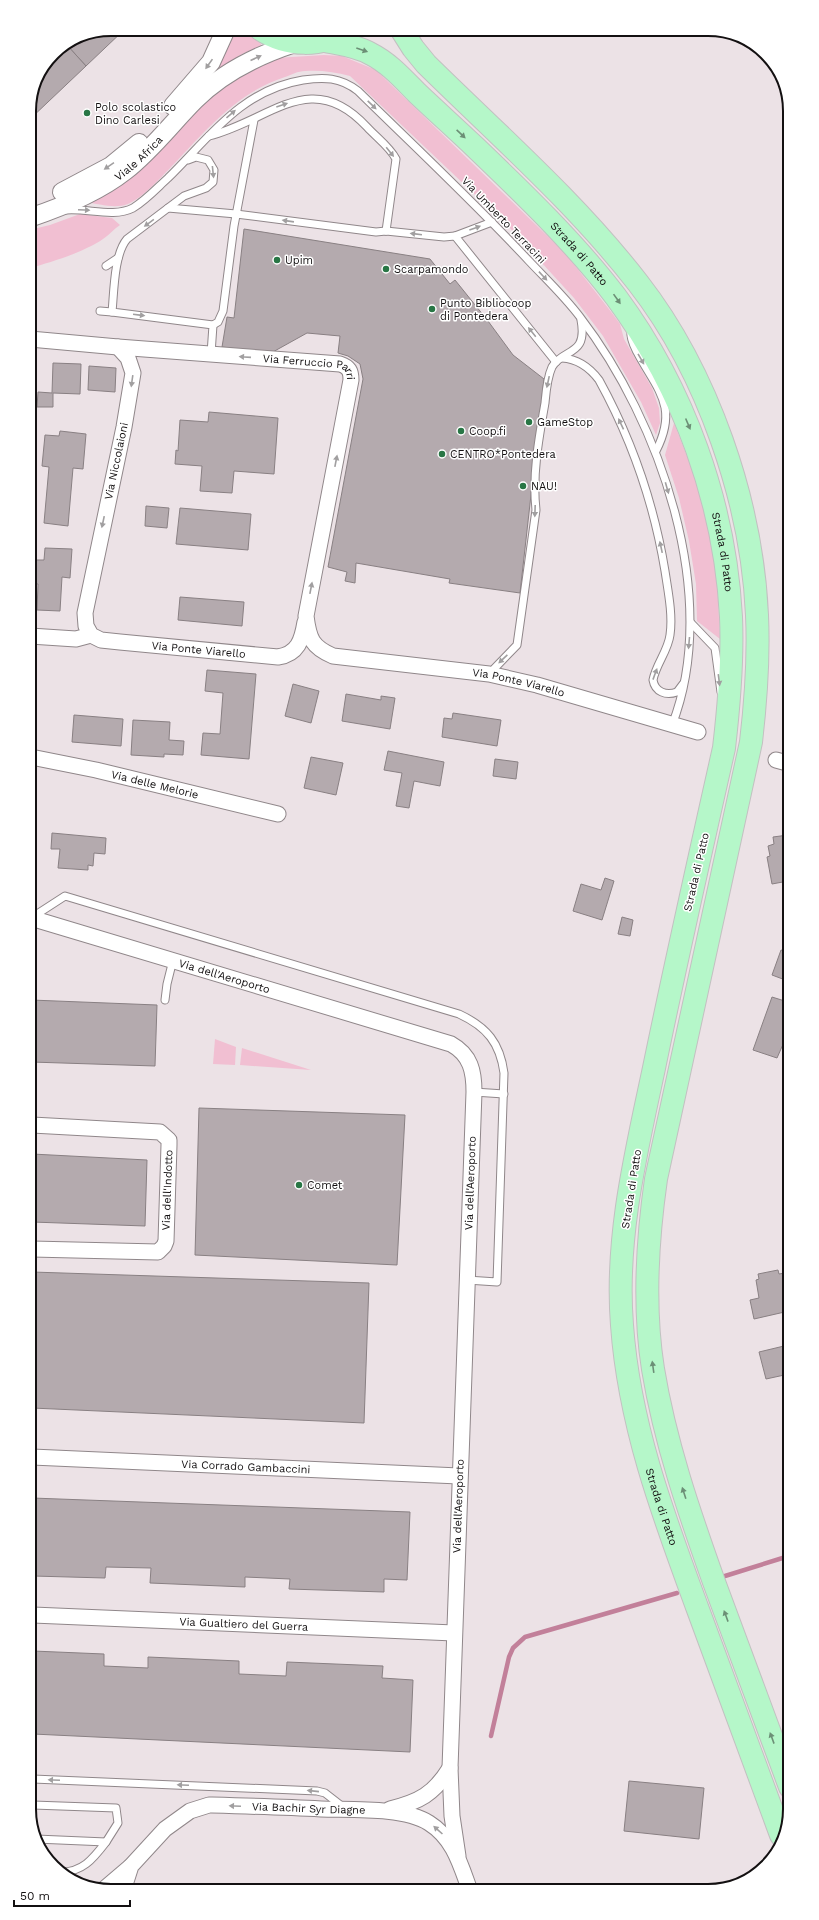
<svg xmlns="http://www.w3.org/2000/svg" width="819" height="1920" font-family="'Work Sans',sans-serif">
  <rect width="100%" height="100%" fill="#ece2e6"/>
  <g fill="#f1bfd2">
    <polygon points="233,29 241,29 261,44 261,46 242,54 219,69 216,67 229,45"/>
    <polygon points="286,29 326,29 304,32"/>
    <path d="M324,55l18,1 34,14 190,184 46,59 8,11 4,15 28,49 7,20 1,15 -4,12 -15,-33 -38,-66 -29,-38 -66,-72 -158,-150c-15,-4 -29,-6 -45,-5 -7,0 -14,4 -20,6 -47,15 -78,52 -111,87 -12,12 -30,33 -46,40 -13,5 -29,0 -42,-2l38,-19 15,-13 74,-79 19,-14 43,-19z"/>
    <path d="M80,214l32,4 8,7c-6,4 -11,10 -17,14 -19,13 -51,23 -73,29l-1,-38 21,-5z"/>
    <path d="M674,423c13,33 27,67 35,101 8,38 9,77 11,115l-23,-18 -1,-37 -7,-43 -10,-43 -14,-43z"/>
    <polygon points="215,1039 236,1047 235,1065 213,1064"/>
    <polygon points="242,1048 311,1070 240,1065"/>
  </g>
  <g fill="none" stroke-linecap="round" stroke-linejoin="round">
    <g stroke="#c2809a" stroke-width="4.5">
      <polyline points="725,1576 789,1556"/>
      <polyline points="491,1736 509,1657 513,1648 525,1637 677,1593"/>
    </g>
  </g>
  <g fill="#b4aaae" stroke="#898083">
    <polygon points="111,29 125,29 86,66 66,44 80,35"/>
    <polygon points="66,44 86,66 29,120 29,106 37,75 53,53"/>
    <polygon points="244,229 430,259 450,284 455,280 488,321 513,355 544,379 520,593 449,583 450,579 356,563 355,583 345,581 347,572 328,567 363,379 360,364 348,356 338,353 340,336 307,333 271,353 222,347 227,317 234,318"/>
    <polygon points="53,363 81,364 80,394 53,393 53,407 37,407 38,392 52,393"/>
    <polygon points="89,366 116,368 115,392 88,390"/>
    <polygon points="209,412 278,418 274,474 234,471 232,493 200,491 202,466 175,464 176,450 178,451 180,420 208,422"/>
    <polygon points="60,431 86,434 83,469 73,468 68,526 44,523 49,467 42,466 45,435 59,436"/>
    <polygon points="146,506 169,508 167,528 145,526"/>
    <polygon points="180,508 251,514 248,550 176,544"/>
    <polygon points="45,548 72,549 70,578 62,577 60,611 37,610 38,584 30,584 30,560 44,560"/>
    <polygon points="180,597 244,602 242,626 178,620"/>
    <polygon points="207,670 256,674 249,759 201,755 203,733 220,734 223,693 205,691"/>
    <polygon points="293,684 319,691 311,723 285,716"/>
    <polygon points="346,694 381,700 381,696 395,698 390,729 342,721"/>
    <polygon points="453,713 501,720 497,746 442,737 444,718 452,719"/>
    <polygon points="74,715 123,719 121,746 72,742"/>
    <polygon points="133,720 170,722 169,740 184,741 183,755 164,754 164,757 131,755"/>
    <polygon points="388,751 444,762 440,786 414,781 409,808 396,806 402,773 384,770"/>
    <polygon points="311,757 343,763 336,795 304,788"/>
    <polygon points="495,759 518,762 516,779 493,776"/>
    <polygon points="52,833 106,838 105,854 94,853 93,866 88,865 88,870 58,868 60,849 51,849"/>
    <polygon points="788,835 788,881 772,884 767,857 770,856 768,846 774,844 773,837"/>
    <polygon points="605,878 614,881 602,920 573,911 581,884 601,890"/>
    <polygon points="622,917 633,920 630,936 618,934"/>
    <polygon points="781,950 788,952 788,981 772,975"/>
    <polygon points="772,997 788,1002 788,1033 777,1058 753,1050"/>
    <polygon points="31,1000 157,1005 155,1066 31,1062"/>
    <polygon points="199,1108 405,1115 397,1265 195,1255"/>
    <polygon points="32,1154 147,1160 145,1226 32,1222"/>
    <polygon points="778,1270 779,1274 785,1273 789,1289 789,1311 754,1319 750,1300 759,1298 756,1280 759,1279 758,1274"/>
    <polygon points="32,1272 369,1283 364,1423 32,1408"/>
    <polygon points="784,1346 785,1348 789,1347 789,1374 766,1379 759,1352"/>
    <polygon points="789,1484 789,1498 785,1485"/>
    <polygon points="32,1498 410,1512 407,1580 384,1579 384,1592 289,1589 290,1579 245,1577 245,1587 150,1583 151,1568 106,1567 105,1578 33,1576"/>
    <polygon points="33,1651 104,1654 104,1666 148,1668 148,1657 239,1661 239,1674 286,1676 287,1662 383,1666 382,1678 413,1680 410,1752 33,1734"/>
    <polygon points="629,1781 704,1788 699,1839 624,1831"/>
  </g>
  <g fill="none" stroke-linecap="round" stroke-linejoin="round">
    <defs>
      <g id="service">
        <path d="M209,136c61,-15 102,-70 158,-9 9,10 23,20 29,32l-10,72"/>
        <polyline points="168,208 184,196 206,188 213,182 214,170 208,160 196,157 188,160"/>
        <path d="M66,210c22,-2 47,8 67,-2 13,-8 24,-20 35,-30 41,-40 73,-88 135,-98 21,-3 37,-3 55,11 57,56 116,111 171,170 17,18 36,36 51,56 80,104 142,280 92,408"/>
        <polyline points="492,222 455,236 556,362"/>
        <polyline points="106,266 118,258"/>
        <polyline points="100,311 112,312"/>
        <polyline points="213,325 218,322 223,311 234,226 254,120"/>
        <path d="M631,332c-1,7 3,14 6,20 20,38 42,54 19,99"/>
        <path d="M211,354l2,-29 -101,-13c2,-20 2,-58 15,-73l41,-31 68,6 140,18 10,-1 58,6 11,-1"/>
        <path d="M562,358c17,1 28,10 37,22 33,60 55,124 66,191 3,20 8,44 5,64 -2,16 -14,29 -17,45 2,12 13,16 24,12l6,-8"/>
        <polyline points="691,623 715,648 721,692"/>
        <path d="M489,674l28,-29 19,-135c-4,-35 3,-73 9,-107 1,-11 2,-25 7,-36 11,-19 36,-10 29,-47"/>
        <path d="M31,918l34,-22 394,118c28,13 41,29 45,59l-7,209 -30,-2"/>
        <polyline points="165,1000 167,984 173,960"/>
        <polyline points="474,1092 504,1094"/>
        <polyline points="33,1779 317,1791 325,1793 343,1807"/>
        <polyline points="33,1805 116,1808 118,1823 106,1842"/>
        <path d="M36,1839l70,3c-13,17 -24,31 -47,30"/>
      </g>
      <g id="minor">
        <path id="s1" d="M30,339l88,8 222,17c9,3 11,7 11,16l-45,236c3,23 6,31 27,40l156,18 48,11 161,47"/>
        <path id="s2" d="M118,347l10,11 5,15 -9,54 -39,186 1,13 5,9 10,5 19,2 158,15c20,-3 24,-17 27,-35"/>
        <polyline points="30,636 76,639 91,635"/>
        <path id="s3" d="M31,757l65,13 182,44"/>
        <polyline points="776,760 787,763"/>
        <path id="s4" d="M31,918l420,126c20,11 23,28 23,48l-24,676 2,48 6,40"/>
        <polyline points="32,1125 160,1132 169,1140 169,1145 166,1241 164,1246 158,1252 32,1249"/>
        <path id="s5" d="M32,1457l427,19"/>
        <path id="s6" d="M33,1615l421,18"/>
        <path d="M390,1809c29,-7 44,-15 60,-41"/>
        <polyline points="103,1890 130,1867"/>
        <path id="s7" d="M123,1891l8,-25 34,-37 25,-18 19,-6c37,1 75,2 112,4 30,1 83,-2 108,14 24,15 31,40 40,65"/>
      </g>
      <g id="tertiary">
        <polyline points="173,106 211,62 226,29"/>
        <polyline points="62,192 111,166 139,143"/>
        <path id="s8" d="M29,218c33,-11 68,-25 96,-47 26,-20 47,-48 70,-71 28,-28 63,-45 100,-57"/>
      </g>
      <g id="primary">
        <path d="M260,29c27,18 62,19 88,0"/>
        <path d="M401,29l12,19 13,16c72,71 150,139 212,219 70,90 114,219 119,332 2,42 -1,84 -6,127l-95,437c-9,63 -13,127 -3,190 12,73 36,143 61,213 25,69 51,137 76,205"/>
        <path id="s9" d="M325,41c15,3 32,5 46,13 18,9 32,25 46,39 19,18 39,36 58,54 48,46 101,97 141,150 68,92 109,206 115,320 2,44 -2,88 -7,131 -24,107 -48,213 -70,320 -18,85 -39,170 -32,257 7,99 41,190 75,282 28,76 56,152 84,228"/>
      </g>
    </defs>
    <use href="#service" stroke="#90878a" stroke-width="9"/>
    <use href="#minor" stroke="#90878a" stroke-width="17"/>
    <use href="#tertiary" stroke="#90878a" stroke-width="20"/>
    <use href="#primary" stroke="#c2c1c1" stroke-width="24"/>
    <use href="#service" stroke="#fff" stroke-width="7"/>
    <use href="#minor" stroke="#fff" stroke-width="15"/>
    <use href="#tertiary" stroke="#fff" stroke-width="18"/>
    <use href="#primary" stroke="#b5f7c9" stroke-width="22"/>
  </g>
  <defs><path id="oneway-solid" d="M-6-.8H1V-3.2L6.5 0L1 3.2V.8H-6Z"/></defs>
  <g fill="#6c8f76">
    <use href="#oneway-solid" transform="translate(362 50) rotate(19)"/>
    <use href="#oneway-solid" transform="translate(461 134) rotate(43)"/>
    <use href="#oneway-solid" transform="translate(617 299) rotate(55)"/>
    <use href="#oneway-solid" transform="translate(688 424) rotate(67)"/>
    <use href="#oneway-solid" transform="translate(653 1367) rotate(-98)"/>
    <use href="#oneway-solid" transform="translate(684 1493) rotate(-108)"/>
    <use href="#oneway-solid" transform="translate(726 1616) rotate(-110)"/>
    <use href="#oneway-solid" transform="translate(772 1738) rotate(-110)"/>
  </g>
  <g fill="#a19fa0">
    <use href="#oneway-solid" transform="translate(256 58) rotate(-24)"/>
    <use href="#oneway-solid" transform="translate(209 64) rotate(125)"/>
    <use href="#oneway-solid" transform="translate(282 105) rotate(-19)"/>
    <use href="#oneway-solid" transform="translate(372 105) rotate(44)"/>
    <use href="#oneway-solid" transform="translate(231 114) rotate(-41)"/>
    <use href="#oneway-solid" transform="translate(390 152) rotate(51)"/>
    <use href="#oneway-solid" transform="translate(109 166) rotate(146)"/>
    <use href="#oneway-solid" transform="translate(213 172) rotate(84)"/>
    <use href="#oneway-solid" transform="translate(84 210) rotate(3)"/>
    <use href="#oneway-solid" transform="translate(288 221) rotate(-172)"/>
    <use href="#oneway-solid" transform="translate(149 223) rotate(144)"/>
    <use href="#oneway-solid" transform="translate(475 228) rotate(-20)"/>
    <use href="#oneway-solid" transform="translate(416 234) rotate(-173)"/>
    <use href="#oneway-solid" transform="translate(543 276) rotate(47)"/>
    <use href="#oneway-solid" transform="translate(139 315) rotate(7)"/>
    <use href="#oneway-solid" transform="translate(532 332) rotate(-129)"/>
    <use href="#oneway-solid" transform="translate(245 357) rotate(-176)"/>
    <use href="#oneway-solid" transform="translate(641 359) rotate(60)"/>
    <use href="#oneway-solid" transform="translate(132 381) rotate(98)"/>
    <use href="#oneway-solid" transform="translate(548 382) rotate(102)"/>
    <use href="#oneway-solid" transform="translate(621 424) rotate(-115)"/>
    <use href="#oneway-solid" transform="translate(336 461) rotate(-79)"/>
    <use href="#oneway-solid" transform="translate(667 488) rotate(74)"/>
    <use href="#oneway-solid" transform="translate(535 511) rotate(92)"/>
    <use href="#oneway-solid" transform="translate(103 522) rotate(102)"/>
    <use href="#oneway-solid" transform="translate(661 547) rotate(-102)"/>
    <use href="#oneway-solid" transform="translate(311 588) rotate(-79)"/>
    <use href="#oneway-solid" transform="translate(689 643) rotate(95)"/>
    <use href="#oneway-solid" transform="translate(503 659) rotate(137)"/>
    <use href="#oneway-solid" transform="translate(655 674) rotate(-70)"/>
    <use href="#oneway-solid" transform="translate(719 680) rotate(83)"/>
    <use href="#oneway-solid" transform="translate(54 1780) rotate(-178)"/>
    <use href="#oneway-solid" transform="translate(183 1785) rotate(-178)"/>
    <use href="#oneway-solid" transform="translate(313 1791) rotate(-174)"/>
    <use href="#oneway-solid" transform="translate(235 1806) rotate(-178)"/>
    <use href="#oneway-solid" transform="translate(438 1830) rotate(-138)"/>
  </g>
  <g fill="#287645" stroke="#fff" stroke-width="1.5">
    <circle cx="87" cy="113" r="4"/>
    <circle cx="277" cy="260" r="4"/>
    <circle cx="386" cy="269" r="4"/>
    <circle cx="432" cy="309" r="4"/>
    <circle cx="529" cy="422" r="4"/>
    <circle cx="461" cy="431" r="4"/>
    <circle cx="442" cy="454" r="4"/>
    <circle cx="523" cy="486" r="4"/>
    <circle cx="299" cy="1185" r="4"/>
  </g>
  <g text-anchor="middle" stroke-width="3" stroke-linejoin="round" paint-order="stroke">
    <g font-size="11" fill="#131011" stroke="#fff" text-anchor="start">
      <text x="95" y="111">Polo scolastico<tspan x="95" dy="13">Dino Carlesi</tspan></text>
      <text x="285" y="264">Upim</text>
      <text x="394" y="273">Scarpamondo</text>
      <text x="440" y="307">Punto Bibliocoop<tspan x="440" dy="13">di Pontedera</tspan></text>
      <text x="537" y="426">GameStop</text>
      <text x="469" y="435">Coop.fi</text>
      <text x="450" y="458">CENTRO*Pontedera</text>
      <text x="531" y="490">NAU!</text>
      <text x="307" y="1189">Comet</text>
    </g>
    <g font-size="11" fill="#131011" stroke="#fff">
      <text dy="4" stroke="none"><textPath href="#s8" startOffset="126">Viale Africa</textPath></text>
      <text transform="translate(504 220) rotate(46)" y="4">Via Umberto Terracini</text>
      <text dy="4" stroke="none"><textPath href="#s9" startOffset="337">Strada di Patto</textPath></text>
      <text dy="4" stroke="none"><textPath href="#s1" startOffset="283">Via Ferruccio Parri</textPath></text>
      <text transform="translate(116 461) rotate(-78)" y="4">Via Niccolaioni</text>
      <text dy="4" stroke="none"><textPath href="#s9" startOffset="673">Strada di Patto</textPath></text>
      <text dy="4" stroke="none"><textPath href="#s2" startOffset="408">Via Ponte Viarello</textPath></text>
      <text dy="4" stroke="none"><textPath href="#s1" startOffset="812">Via Ponte Viarello</textPath></text>
      <text dy="4" stroke="none"><textPath href="#s3" startOffset="127">Via delle Melorie</textPath></text>
      <text transform="translate(696 872) rotate(-77)" y="4">Strada di Patto</text>
      <text dy="4" stroke="none"><textPath href="#s4" startOffset="202">Via dell'Aeroporto</textPath></text>
      <text transform="translate(470 1183) rotate(-88)" y="4">Via dell'Aeroporto</text>
      <text transform="translate(631 1189) rotate(-81)" y="4">Strada di Patto</text>
      <text transform="translate(167 1190) rotate(-88)" y="4">Via dell'Indotto</text>
      <text dy="4" stroke="none"><textPath href="#s5" startOffset="214">Via Corrado Gambaccini</textPath></text>
      <text transform="translate(458 1506) rotate(-88)" y="4">Via dell'Aeroporto</text>
      <text dy="4" stroke="none"><textPath href="#s9" startOffset="1644">Strada di Patto</textPath></text>
      <text dy="4" stroke="none"><textPath href="#s6" startOffset="211">Via Gualtiero del Guerra</textPath></text>
      <text dy="4" stroke="none"><textPath href="#s7" startOffset="227">Via Bachir Syr Diagne</textPath></text>
    </g>
  </g>
  <path d="M0 0H819V1920H0ZM111 36H708A75 75 0 0 1 783 111V1809A75 75 0 0 1 708 1884H111A75 75 0 0 1 36 1809V111A75 75 0 0 1 111 36Z" fill="#fff" fill-rule="evenodd"/>
  <path fill="none" stroke="#131011" stroke-width="2" d="M111 36H708A75 75 0 0 1 783 111V1809A75 75 0 0 1 708 1884H111A75 75 0 0 1 36 1809V111A75 75 0 0 1 111 36Z"/>
  <path d="M14 1900v6h116v-6" fill="none" stroke="#131011" stroke-width="2"/>
  <text x="20" y="1900" font-size="12" fill="#131011" stroke="#ffffff" stroke-width="3" paint-order="stroke">50 m</text>
</svg>
